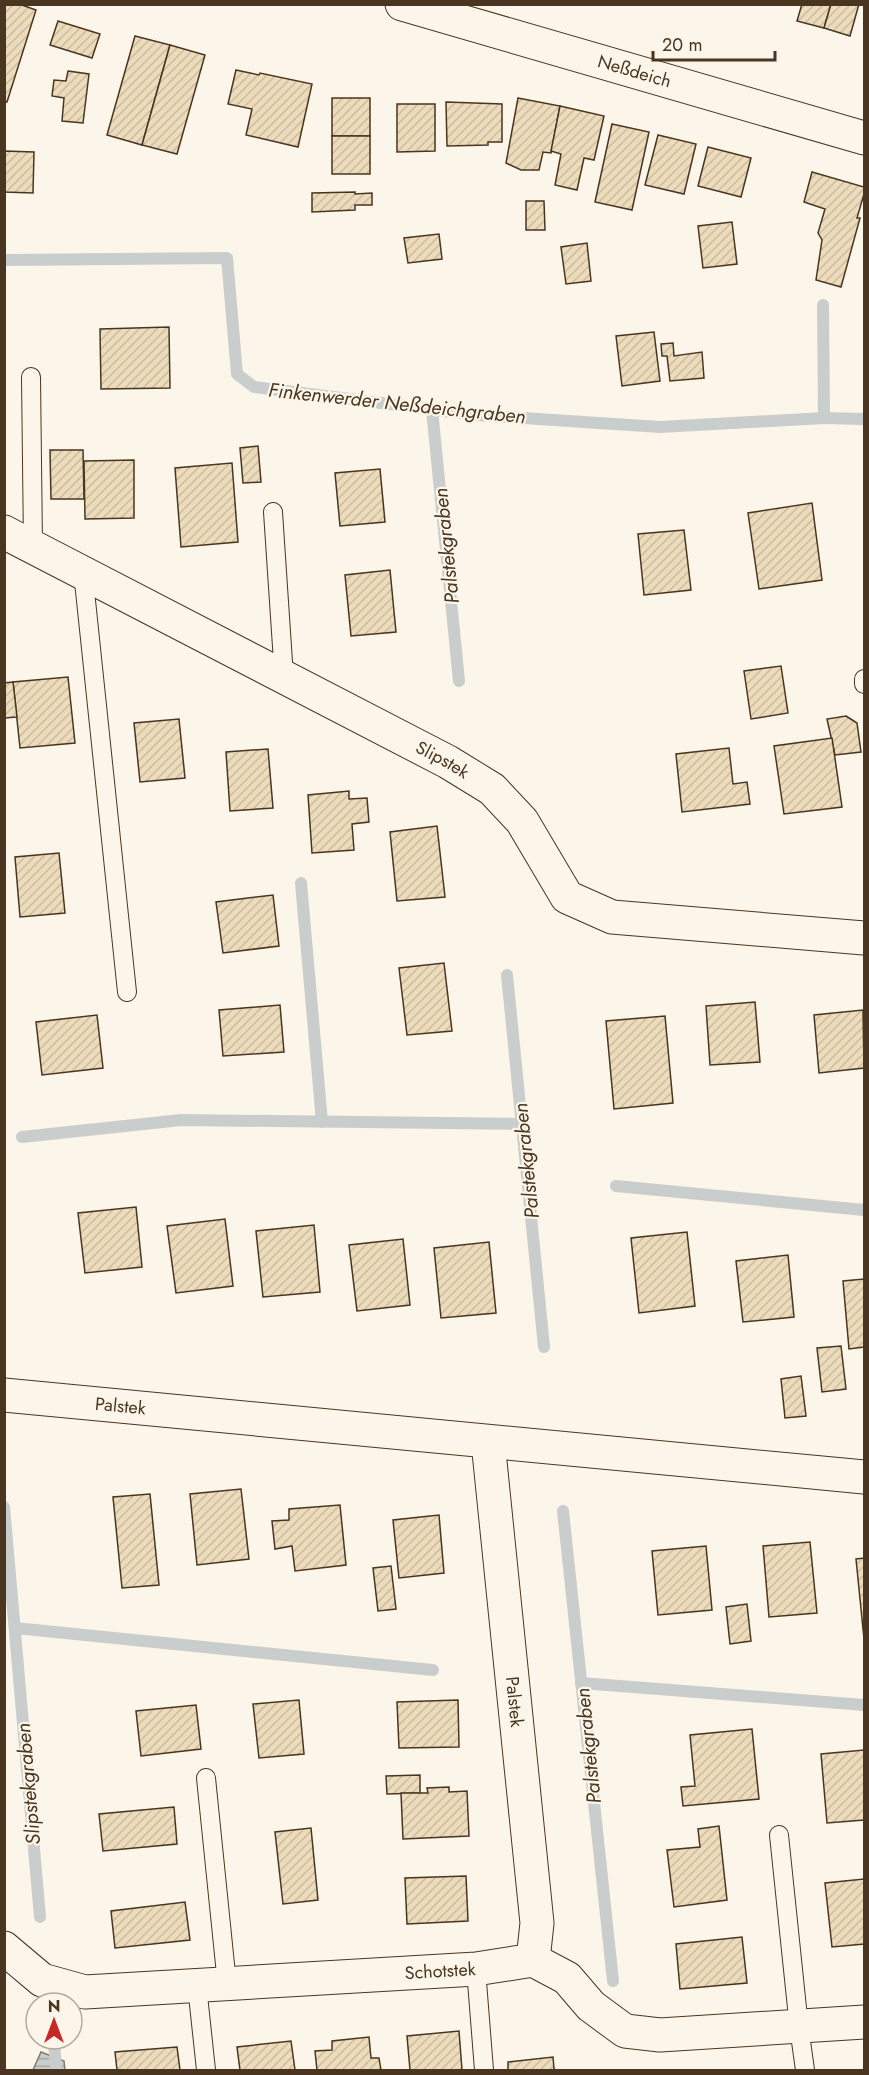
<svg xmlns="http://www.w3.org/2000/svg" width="869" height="2075" font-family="Jost,sans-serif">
  <defs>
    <pattern id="water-rules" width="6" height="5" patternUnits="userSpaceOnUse" patternTransform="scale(1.5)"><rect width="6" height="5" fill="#c9cecd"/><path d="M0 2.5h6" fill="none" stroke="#a5a8a6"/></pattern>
    <pattern id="building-hatch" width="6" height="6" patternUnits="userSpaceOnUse" patternTransform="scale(1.5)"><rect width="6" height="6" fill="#ecdcbc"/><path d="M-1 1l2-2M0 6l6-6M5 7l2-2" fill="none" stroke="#ccbda1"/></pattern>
  </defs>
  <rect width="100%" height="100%" fill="#fbf6e9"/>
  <polygon fill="url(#water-rules)" stroke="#887966" stroke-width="1.5" points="41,2052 64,2061 65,2070 33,2070"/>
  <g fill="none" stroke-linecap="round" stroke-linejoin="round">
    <g stroke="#c9cecd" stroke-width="12">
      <polyline points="4,260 227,258 237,374 254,387 476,415 660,427 824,418 864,419"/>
      <polyline points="823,305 824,418"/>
      <polyline points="432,410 459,681"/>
      <polyline points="301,883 322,1122"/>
      <polyline points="507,975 544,1347"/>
      <polyline points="22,1137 181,1120 522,1124"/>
      <polyline points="616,1186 864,1210"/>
      <polyline points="4,1507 40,1917"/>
      <polyline points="563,1511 613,1981"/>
      <polyline points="15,1628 433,1670"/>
      <polyline points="581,1683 864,1705"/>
      <polyline points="54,2041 56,2070"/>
    </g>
  </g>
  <g fill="url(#building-hatch)" stroke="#4a3520" stroke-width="1.5">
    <polygon points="4,4 19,4 36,10 7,102 4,102"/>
    <polygon points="802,4 831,4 824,28 797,21"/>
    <polygon points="831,4 859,4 850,36 824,28"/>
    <polygon points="58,21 100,34 92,58 50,45"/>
    <polygon points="135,36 170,45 142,145 107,135"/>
    <polygon points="170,45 205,55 177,154 142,145"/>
    <polygon points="236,70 259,75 260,73 312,84 298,147 246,135 252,109 228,104"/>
    <polygon points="68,71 89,74 83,123 62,121 64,98 52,96 54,80 66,81"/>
    <rect x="332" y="98" width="38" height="38"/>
    <polygon points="518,98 560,106 551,153 543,152 539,170 521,170 506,163"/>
    <polygon points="446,102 502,104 502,142 488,142 488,145 447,146"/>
    <polygon points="397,104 435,104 435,151 397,152"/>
    <polygon points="560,106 604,116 594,160 584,158 577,190 555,185 561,154 551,151"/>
    <polygon points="612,124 649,132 632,210 595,202"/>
    <polygon points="658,135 696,144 684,194 645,185"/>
    <rect x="332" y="136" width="38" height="38"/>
    <polygon points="708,147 751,158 741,197 698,186"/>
    <polygon points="4,151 34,152 33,193 4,192"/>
    <polygon points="812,172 864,187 864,194 857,218 860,218 841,287 816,280 822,240 818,233 825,209 804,202"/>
    <polygon points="355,192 355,194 372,193 372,205 355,205 355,210 312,212 312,193"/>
    <polygon points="526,201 544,201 545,230 526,230"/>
    <polygon points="732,222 737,264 703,268 698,226"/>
    <polygon points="439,234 442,259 408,263 404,238"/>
    <polygon points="587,243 591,281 566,284 561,247"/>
    <polygon points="169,327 170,388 101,389 100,329"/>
    <polygon points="654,332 660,381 622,386 616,336"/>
    <polygon points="673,343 674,356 702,352 704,378 670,381 667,356 662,356 661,344"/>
    <polygon points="258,446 261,482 243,483 240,448"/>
    <polygon points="50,450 83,450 84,499 51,499"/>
    <polygon points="134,460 134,518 85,519 84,461"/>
    <polygon points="232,463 238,542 181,547 175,468"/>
    <polygon points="380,469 385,522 340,526 335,473"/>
    <polygon points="812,503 822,580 759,589 748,513"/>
    <polygon points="684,530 691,590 644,595 638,534"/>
    <polygon points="390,570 396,632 351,636 345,575"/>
    <polygon points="781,666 788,713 751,719 744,671"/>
    <polygon points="68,677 75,743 20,748 13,682"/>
    <polygon points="13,682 17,717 4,718 4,683"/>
    <polygon points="846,716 857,723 861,752 835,755 827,719"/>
    <polygon points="179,719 185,778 140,782 134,723"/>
    <polygon points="832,738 842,807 784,814 774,746"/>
    <polygon points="729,748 733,784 747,782 750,804 682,812 676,754"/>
    <polygon points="268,749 273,808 230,811 226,752"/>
    <polygon points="349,791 349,799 367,798 369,822 352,824 354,850 312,853 308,795"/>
    <polygon points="437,826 445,897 397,901 390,832"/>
    <polygon points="59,853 65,913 20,917 15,857"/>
    <polygon points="273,895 279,946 223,953 216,902"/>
    <polygon points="444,963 452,1031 407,1035 399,968"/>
    <polygon points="755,1002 760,1062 710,1065 706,1006"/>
    <polygon points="280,1005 284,1052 223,1056 219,1010"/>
    <polygon points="863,1010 864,1068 819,1073 814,1015"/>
    <polygon points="97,1015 103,1068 42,1075 36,1022"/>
    <polygon points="665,1016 673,1103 614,1109 606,1021"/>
    <polygon points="136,1207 142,1267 85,1273 78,1213"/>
    <polygon points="225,1219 233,1286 176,1293 167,1226"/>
    <polygon points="314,1225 320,1292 263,1297 256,1231"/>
    <polygon points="687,1232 695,1306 639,1313 631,1238"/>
    <polygon points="403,1239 410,1305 357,1311 349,1245"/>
    <polygon points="489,1242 496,1313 441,1318 434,1248"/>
    <polygon points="788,1255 794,1317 743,1322 736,1261"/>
    <polygon points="864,1279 864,1347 849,1349 843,1281"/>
    <polygon points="841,1346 846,1389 822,1392 817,1348"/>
    <polygon points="801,1376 806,1416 785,1418 781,1379"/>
    <polygon points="241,1489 249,1559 197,1565 190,1494"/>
    <polygon points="150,1494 159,1585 122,1588 113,1497"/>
    <polygon points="340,1505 346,1565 295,1571 292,1546 275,1549 272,1521 289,1520 289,1509"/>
    <polygon points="439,1515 444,1573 399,1578 393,1520"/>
    <polygon points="810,1542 817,1613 769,1617 763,1546"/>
    <polygon points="706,1546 712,1610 658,1615 652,1551"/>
    <polygon points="864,1558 864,1639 856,1559"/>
    <polygon points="391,1566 396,1609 378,1611 373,1568"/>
    <polygon points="747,1604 751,1641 730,1644 726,1607"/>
    <polygon points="299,1700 304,1754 259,1758 253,1704"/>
    <polygon points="458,1700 459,1747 399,1748 397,1702"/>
    <polygon points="196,1705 201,1749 141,1756 136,1711"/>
    <polygon points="752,1729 759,1799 683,1806 681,1787 695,1786 690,1735"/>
    <polygon points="864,1750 864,1820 827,1823 821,1754"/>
    <polygon points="420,1775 420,1793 387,1794 386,1776"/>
    <polygon points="449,1787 449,1792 467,1791 469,1836 403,1839 401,1793 428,1793 427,1788"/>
    <polygon points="174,1807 177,1844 103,1851 99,1814"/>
    <polygon points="719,1826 727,1900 674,1907 667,1850 700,1847 698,1829"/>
    <polygon points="311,1828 318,1900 283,1904 275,1832"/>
    <polygon points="466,1876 468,1921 407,1924 405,1878"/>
    <polygon points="864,1879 864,1944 832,1947 825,1883"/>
    <polygon points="185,1902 190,1940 115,1948 111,1911"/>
    <polygon points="742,1937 747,1983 680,1989 676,1944"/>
    <polygon points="459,2031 462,2070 410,2070 407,2036"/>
    <polygon points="369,2037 371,2058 379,2058 381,2070 317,2070 315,2051 332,2050 332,2041"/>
    <polygon points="291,2041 295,2070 240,2070 237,2047"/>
    <polygon points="177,2047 180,2070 117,2070 115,2052"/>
    <polygon points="553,2057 554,2069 556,2070 508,2070 508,2062"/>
  </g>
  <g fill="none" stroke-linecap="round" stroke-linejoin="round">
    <defs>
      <g id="service">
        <polyline points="31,377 33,546"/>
        <polyline points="273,512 284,677"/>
        <polyline points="83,572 127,992"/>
        <polyline points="864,679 864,684"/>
        <polyline points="206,1778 227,1984"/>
        <polyline points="779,1835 799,2027 805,2070"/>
        <polyline points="476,1969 484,2070"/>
        <polyline points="197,1986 206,2070"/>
      </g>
      <g id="minor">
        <path id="s1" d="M4,532l444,230 44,27 30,32 45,76 45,20 252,21"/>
        <path id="s2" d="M4,1395l860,82"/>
        <path id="s3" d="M488,1442l49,481 -4,37"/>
        <path id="s4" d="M4,1948l38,32 43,12 391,-23 57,-9 34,18 24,28 34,25 35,4 204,-13"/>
      </g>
      <g id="tertiary">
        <path id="s5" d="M402,4l462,134"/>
      </g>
    </defs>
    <use href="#service" stroke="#4a3520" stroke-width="20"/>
    <use href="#minor" stroke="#4a3520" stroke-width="35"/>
    <use href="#tertiary" stroke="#4a3520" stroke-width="35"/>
    <use href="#service" stroke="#fbf6e9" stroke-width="18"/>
    <use href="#minor" stroke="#fbf6e9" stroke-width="33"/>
    <use href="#tertiary" stroke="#fbf6e9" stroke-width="33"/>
  </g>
  <g text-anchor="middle" stroke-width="4.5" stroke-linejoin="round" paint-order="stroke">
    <g font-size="18" fill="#4a3520" stroke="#fbf6e9">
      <text dy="6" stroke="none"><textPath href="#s5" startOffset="242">Neßdeich</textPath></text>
      <text dy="6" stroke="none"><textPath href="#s1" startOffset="494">Slipstek</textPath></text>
      <text dy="6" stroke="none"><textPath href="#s2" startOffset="117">Palstek</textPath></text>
      <text dy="6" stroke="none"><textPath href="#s3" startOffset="261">Palstek</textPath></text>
      <text dy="6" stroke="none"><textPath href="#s4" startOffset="450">Schotstek</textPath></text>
    </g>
    <g font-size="20" font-style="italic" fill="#4a3520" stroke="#fbf6e9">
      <text transform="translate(397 403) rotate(6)" y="7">Finkenwerder Neßdeichgraben</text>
      <text transform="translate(446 546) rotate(-96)" y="7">Palstekgraben</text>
      <text transform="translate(526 1161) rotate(-96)" y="7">Palstekgraben</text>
      <text transform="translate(588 1746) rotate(-96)" y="7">Palstekgraben</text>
      <text transform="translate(28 1784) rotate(-95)" y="7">Slipstekgraben</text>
    </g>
  </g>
  <rect width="869" height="2075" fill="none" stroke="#4a3520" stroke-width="12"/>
  <g transform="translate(54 2021)"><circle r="28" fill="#fbf6e9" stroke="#b4a999" stroke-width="1.5"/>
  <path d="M0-4.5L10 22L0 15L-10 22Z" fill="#c62828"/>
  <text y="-9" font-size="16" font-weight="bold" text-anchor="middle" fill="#4a3520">N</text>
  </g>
  <path d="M653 51v9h122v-9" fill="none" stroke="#4a3520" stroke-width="3"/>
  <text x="662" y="51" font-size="18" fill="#4a3520" stroke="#fbf6e9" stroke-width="4.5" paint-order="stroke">20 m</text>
</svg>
